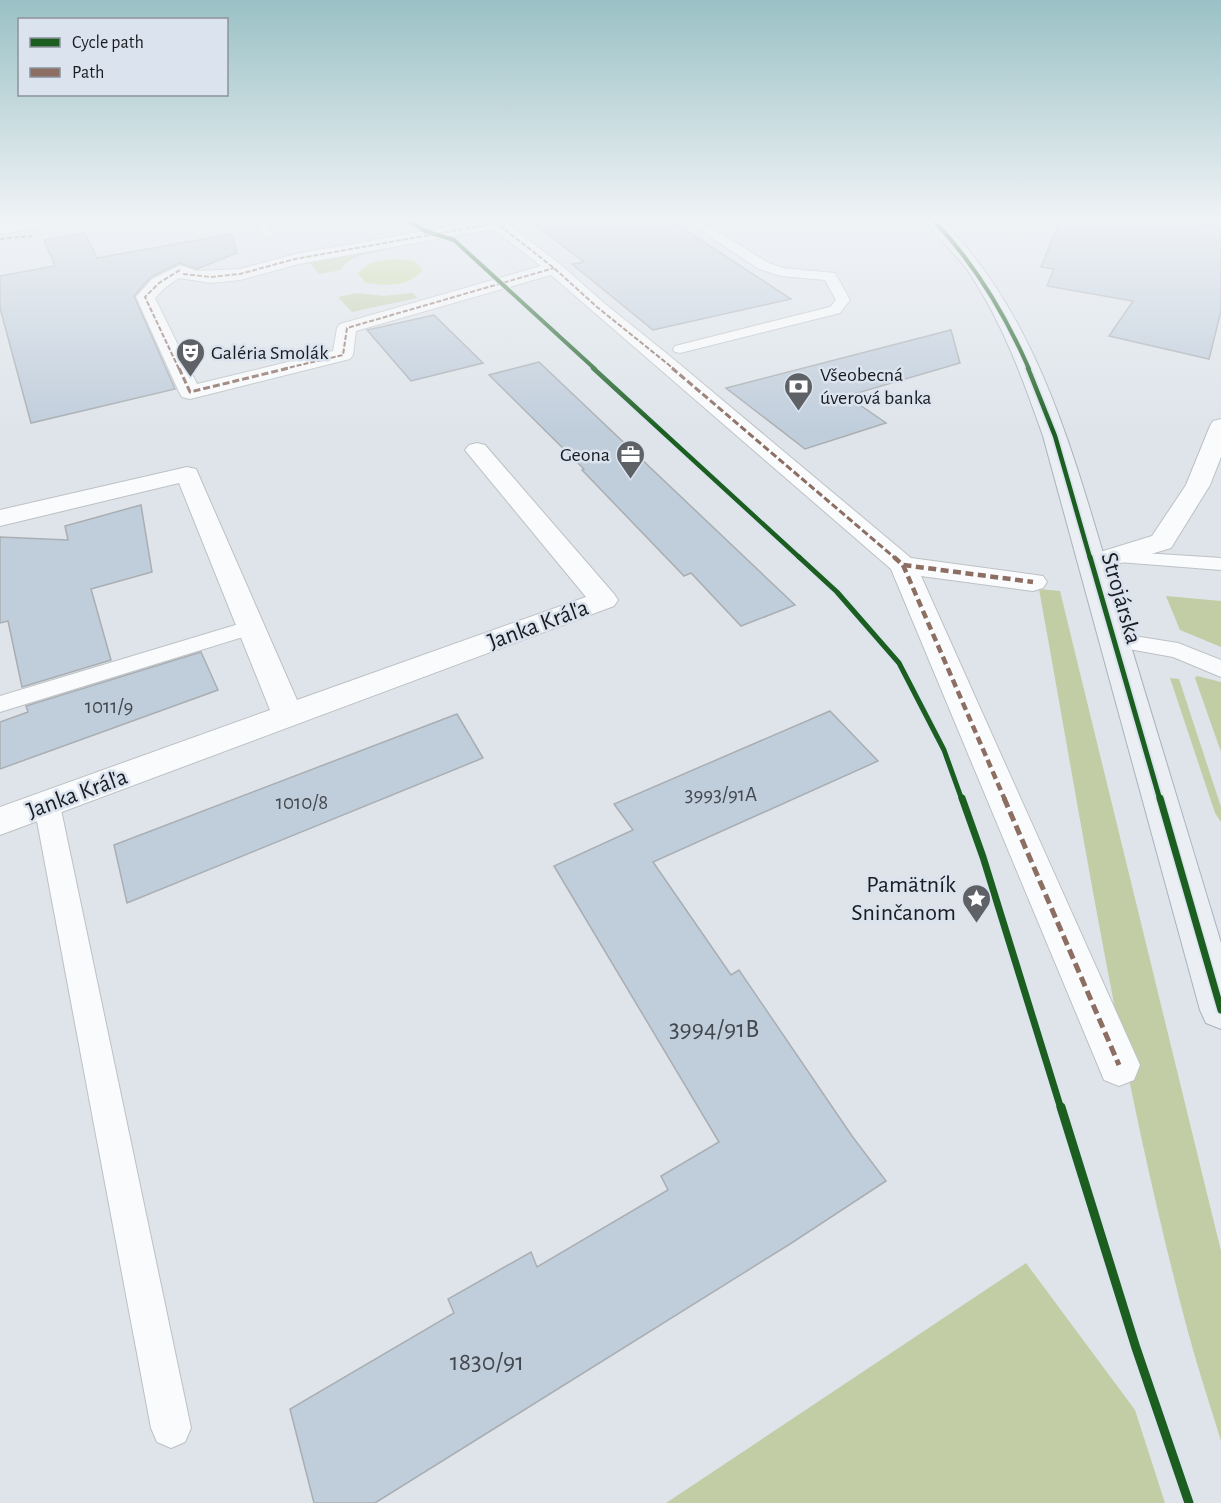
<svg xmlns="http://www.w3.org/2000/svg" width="1221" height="1503" font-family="'Alegreya Sans',sans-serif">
  <rect width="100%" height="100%" fill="#dee4ea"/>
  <g fill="#c2cda5">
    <path d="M382,245l5,5c-15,3 -39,5 -46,20l-22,4 -12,-14z"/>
    <polygon points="357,293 384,296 413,293 417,298 352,312 338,297"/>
    <path d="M1039,589l21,2 161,660v190c-11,-36 -23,-72 -33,-109 -65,-244 -104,-495 -149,-743z"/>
    <polygon points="1166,596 1221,601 1221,647 1180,630"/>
    <polygon points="1197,676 1221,682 1221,752 1195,678"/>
    <polygon points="1170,678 1179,679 1221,807 1221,822 1215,813"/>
    <polygon points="1026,1263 1135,1410 1165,1503 666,1503"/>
  </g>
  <path fill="#c6d491" d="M393,259l21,2 9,9c-16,18 -35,15 -58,13l-7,-10 12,-10z"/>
  <g fill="#c0cddb" stroke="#a9aeb2" stroke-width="1.5">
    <polygon points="530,221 672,221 791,299 653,330 572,264 584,262"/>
    <polygon points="1060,221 1192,221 1221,228 1221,311 1209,359 1109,336 1133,301 1047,286 1054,269 1041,267"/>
    <polygon points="85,233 97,258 232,234 237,253 197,269 179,263 151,277 134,296 175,389 31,423 0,308 0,276 55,266 44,240"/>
    <polygon points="434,315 483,363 411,381 367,330"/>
    <polygon points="951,330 960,363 847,396 886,423 805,449 726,388"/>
    <polygon points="539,362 795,605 741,626 691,573 684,576 582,470 584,469 489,375"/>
    <polygon points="141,505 152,572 91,589 111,660 22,687 8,621 0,623 0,537 68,540 65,526"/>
    <polygon points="201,652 218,690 0,769 0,722 28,712 26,706"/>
    <polygon points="830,711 878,761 653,862 731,975 739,970 852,1136 886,1181 790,1244 375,1503 314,1503 290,1409 454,1313 448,1299 531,1252 537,1267 668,1190 661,1176 719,1142 554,866 633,830 614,804"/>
    <polygon points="457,714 483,758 127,903 114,845"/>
  </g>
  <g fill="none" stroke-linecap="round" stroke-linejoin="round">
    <defs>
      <g id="lane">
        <polygon points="0,221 6,221 8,225 32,221 57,221 51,225 3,234 0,233"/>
        <polygon points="252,221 264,221 274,234 268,238 264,237"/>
        <polygon points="686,221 700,221 769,263 783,268 835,273 850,300 840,313 680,353 675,352 673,349 675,346 830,307 836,300 825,280 781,276 759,269"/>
        <polygon points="1113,551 1221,558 1221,570 1106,561 1103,557 1106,553"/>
        <polygon points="252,620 259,622 263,627 259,632 0,712 0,696"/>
        <polygon points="1115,633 1178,643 1221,660 1221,677 1173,657 1107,645 1104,640 1107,635"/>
        <polygon points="47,795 56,798 60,805 191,1428 185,1442 171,1448 157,1442 151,1428 34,805 38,798"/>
      </g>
      <g id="street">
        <path d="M481,221h23l56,43 44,39 67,54 240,201 132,18 4,6 -4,6 -10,3 -112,-15 219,489 -6,15 -15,6 -15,-6 -213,-511 -340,-294 -195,56 -3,24 -3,4 -160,40 -8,-2 -3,-5 -43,-95 16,-18 28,-14 17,6 43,-2 55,-15zM493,229l48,37 -201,58 -3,4 -4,23 -136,33 -42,-86 11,-11 13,-9 32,5 29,-3 59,-16z"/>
        <polygon points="1221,419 1221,457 1210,485 1171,548 1094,571 1084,569 1080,563 1084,557 1152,536 1186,485 1210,426 1213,421"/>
        <polygon points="477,443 485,445 614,594 618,600 614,606 0,835 0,807 270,710 179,483 0,526 0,510 187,467 196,469 297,700 586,597 469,455 465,450 469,445"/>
      </g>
      <path id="primary" d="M926,221h17c103,105 136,256 178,392 33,110 67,220 100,330v86l-15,-6 -6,-13 -157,-574c-20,-57 -41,-115 -75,-165 -13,-18 -30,-32 -42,-50z"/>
    </defs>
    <use href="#lane" stroke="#bdc1c5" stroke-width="2"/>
    <use href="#street" stroke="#bdc1c5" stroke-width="2"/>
    <use href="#primary" stroke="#a9b2bd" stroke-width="2"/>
    <use href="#lane" fill="#fafbfc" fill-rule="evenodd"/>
    <use href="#street" fill="#fafbfc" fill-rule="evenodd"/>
    <use href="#primary" fill="#ebeff4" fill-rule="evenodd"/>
    <g stroke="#8d6e63" stroke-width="2" stroke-dasharray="5 2" stroke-linecap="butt">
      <polyline points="494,221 554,268 597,307 674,369"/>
      <polyline points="0,239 32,236"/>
      <polyline points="183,274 211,277 240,274 295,259 497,223"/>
      <polyline points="179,369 145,297 159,283 180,270"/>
      <polyline points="283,369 343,355 347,328 554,268"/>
    </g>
    <g stroke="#8d6e63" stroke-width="3" stroke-dasharray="7 3" stroke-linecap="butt">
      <polyline points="179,368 190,392 289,368"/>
      <polyline points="672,368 895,558"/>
    </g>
    <g stroke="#8d6e63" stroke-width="4.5" stroke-dasharray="8 4.5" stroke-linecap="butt">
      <polyline points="894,557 903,565 1033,582"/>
      <polyline points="903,565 1005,800"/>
    </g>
    <polyline stroke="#8d6e63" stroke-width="5" stroke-dasharray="10 5" stroke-linecap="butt" points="1004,798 1119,1065"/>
    <defs>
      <g id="cycleway-far4">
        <polyline points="409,221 425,231 454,240 595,369"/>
        <path d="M934,221c42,44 71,93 95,148"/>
      </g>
      <g id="cycleway-far3">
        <polyline points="593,368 800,558"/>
        <polyline points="1028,368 1055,436 1090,558"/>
      </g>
      <g id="cycleway-far2">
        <polyline points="799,557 837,592 899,663 944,750 962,800"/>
        <polyline points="1090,557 1160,800"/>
      </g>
      <g id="cycleway-far1">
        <polyline points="962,798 983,857 1061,1109"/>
        <polyline points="1160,798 1221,1010"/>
      </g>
      <polyline id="cycleway" points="1061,1107 1136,1348 1189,1503"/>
    </defs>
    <use href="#cycleway-far4" stroke="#dae3ee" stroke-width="6"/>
    <use href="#cycleway-far3" stroke="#dae3ee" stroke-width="8"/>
    <use href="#cycleway-far2" stroke="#dae3ee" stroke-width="9"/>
    <use href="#cycleway-far1" stroke="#dae3ee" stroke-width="10"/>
    <use href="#cycleway" stroke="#dae3ee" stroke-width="13"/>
    <use href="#cycleway-far4" stroke="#1b5e20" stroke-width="4"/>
    <use href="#cycleway-far3" stroke="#1b5e20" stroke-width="4.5"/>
    <use href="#cycleway-far2" stroke="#1b5e20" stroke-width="5"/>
    <use href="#cycleway-far1" stroke="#1b5e20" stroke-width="7"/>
    <use href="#cycleway" stroke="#1b5e20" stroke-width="9"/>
  </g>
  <linearGradient id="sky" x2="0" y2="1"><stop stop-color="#9ac1c5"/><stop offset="0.51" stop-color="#f0f3f6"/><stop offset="1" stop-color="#f0f3f6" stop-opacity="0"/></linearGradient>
  <rect width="1221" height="431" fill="url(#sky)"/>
  <defs>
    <symbol id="theatre-pin" viewBox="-11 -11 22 30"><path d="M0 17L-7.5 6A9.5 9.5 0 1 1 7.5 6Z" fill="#5e6267" stroke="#dae3ee"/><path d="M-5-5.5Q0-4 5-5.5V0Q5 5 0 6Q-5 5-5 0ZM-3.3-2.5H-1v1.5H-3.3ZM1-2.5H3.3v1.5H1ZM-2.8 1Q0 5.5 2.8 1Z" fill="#fff"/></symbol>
    <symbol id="bank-pin" viewBox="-11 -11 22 30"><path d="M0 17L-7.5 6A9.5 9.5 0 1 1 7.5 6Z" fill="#5e6267" stroke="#dae3ee"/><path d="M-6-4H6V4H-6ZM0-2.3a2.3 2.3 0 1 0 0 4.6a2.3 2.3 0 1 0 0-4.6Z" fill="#fff"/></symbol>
    <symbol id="office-pin" viewBox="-11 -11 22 30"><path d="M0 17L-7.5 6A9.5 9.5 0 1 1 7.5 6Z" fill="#5e6267" stroke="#dae3ee"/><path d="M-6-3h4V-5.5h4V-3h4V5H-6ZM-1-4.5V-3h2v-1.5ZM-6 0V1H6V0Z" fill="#fff"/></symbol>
    <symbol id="sight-pin" viewBox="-11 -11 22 30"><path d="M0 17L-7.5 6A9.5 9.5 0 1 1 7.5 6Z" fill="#5e6267" stroke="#dae3ee"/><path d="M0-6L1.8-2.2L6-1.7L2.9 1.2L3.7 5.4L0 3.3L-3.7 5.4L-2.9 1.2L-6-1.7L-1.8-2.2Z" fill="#fff"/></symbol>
  </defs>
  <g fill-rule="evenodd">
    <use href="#theatre-pin" x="174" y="336" width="33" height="45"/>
    <use href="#bank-pin" x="782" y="370" width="33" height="45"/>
    <use href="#office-pin" x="614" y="438" width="33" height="45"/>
    <use href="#sight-pin" x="960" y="882" width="33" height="45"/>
  </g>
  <g text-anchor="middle" stroke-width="5" stroke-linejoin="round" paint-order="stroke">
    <g font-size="20" fill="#191c20" stroke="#dae3ee" text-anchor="start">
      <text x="211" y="359">Galéria Smolák</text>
      <text x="820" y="381">Všeobecná<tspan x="820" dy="23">úverová banka</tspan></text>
      <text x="610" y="461" text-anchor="end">Geona</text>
    </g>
    <g font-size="21" fill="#43484f">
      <text x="109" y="713">1011/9</text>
      <text x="721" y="801">3993/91A</text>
      <text x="302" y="809">1010/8</text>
    </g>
    <g font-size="24" fill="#191c20" stroke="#dae3ee">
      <text transform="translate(1122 598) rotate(74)" y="8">Strojárska</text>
      <text transform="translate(538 624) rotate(-20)" y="8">Janka Kráľa</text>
      <text transform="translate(77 793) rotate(-20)" y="8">Janka Kráľa</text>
    </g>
    <g font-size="24" fill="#191c20" stroke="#dae3ee" text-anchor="end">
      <text x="956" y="892">Pamätník<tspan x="956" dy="28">Sninčanom</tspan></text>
    </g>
    <g font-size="26" fill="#43484f">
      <text x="714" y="1037">3994/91B</text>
      <text x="487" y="1370">1830/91</text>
    </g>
  </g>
  <rect x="18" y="18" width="210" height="78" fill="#dae3ee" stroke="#8d939c" stroke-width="1.5"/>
  <rect x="30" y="38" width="30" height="9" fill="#1b5e20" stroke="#8d939c" stroke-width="1.5"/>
  <text x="72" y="48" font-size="18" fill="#191c20">Cycle path</text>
  <rect x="30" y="68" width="30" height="9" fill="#8d6e63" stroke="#8d939c" stroke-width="1.5"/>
  <text x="72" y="78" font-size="18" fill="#191c20">Path</text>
</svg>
